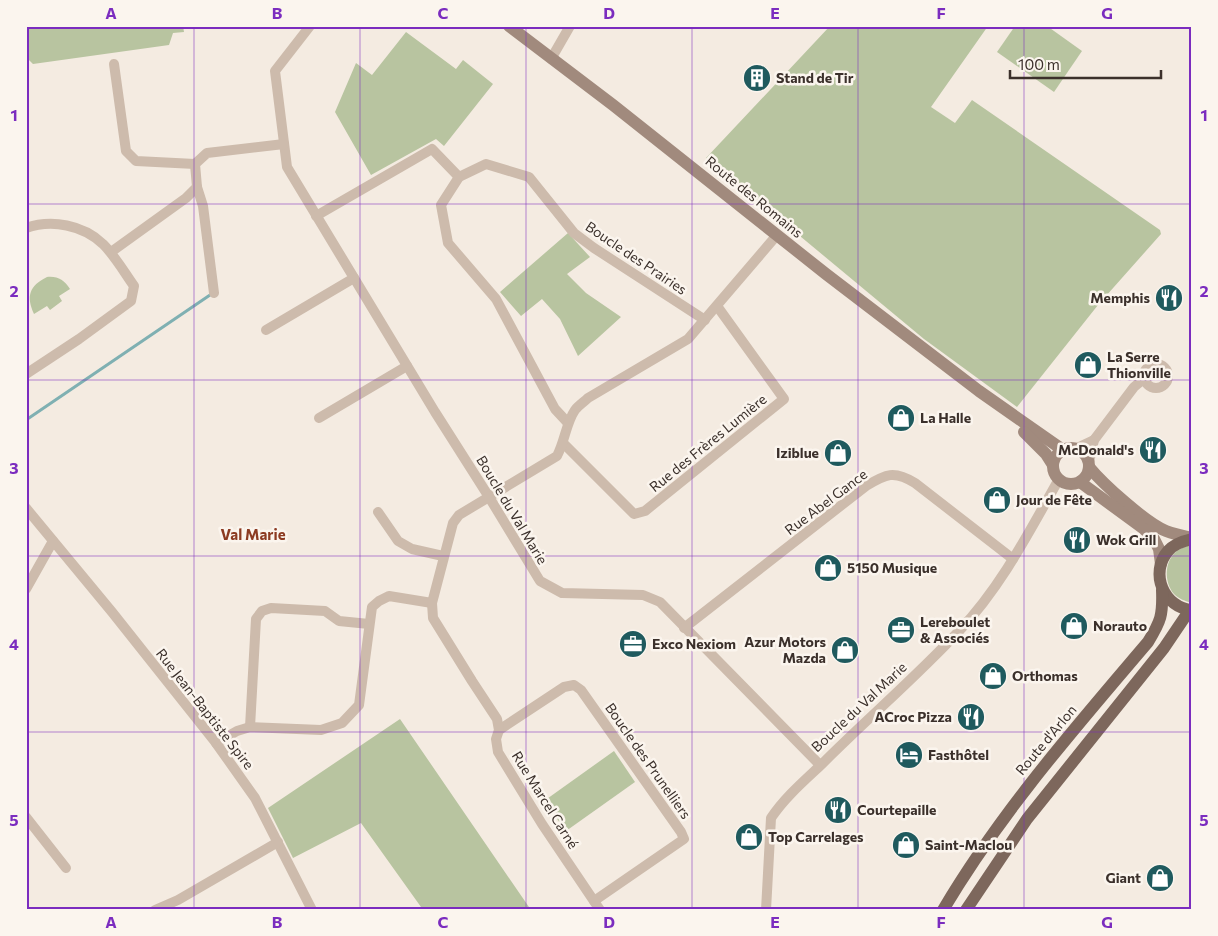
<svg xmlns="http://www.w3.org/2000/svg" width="1218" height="936" font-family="Commissioner,sans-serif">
  <rect width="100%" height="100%" fill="#f4ebe1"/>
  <g fill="#b8c4a0">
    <polygon points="26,26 183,26 184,32 173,33 169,45 33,64 26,57"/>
    <polygon points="830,26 988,26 931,107 955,123 972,100 1160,230 1161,234 1098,305 1017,407 924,339 706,158"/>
    <polygon points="1015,26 1047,26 1082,51 1054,92 997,52"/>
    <polygon points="406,32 456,69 463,60 493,84 444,146 436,139 371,175 335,112 356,63 372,75"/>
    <polygon points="568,233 590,257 567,274 586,293 621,317 578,356 560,319 542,299 521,316 500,292"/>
    <path d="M47,277c11,-1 17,3 23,12l-11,7 3,5 -12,9 -3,-4 -13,8c-8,-18 -5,-28 13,-37z"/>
    <path d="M1192,544v59c-7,-2 -13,-4 -18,-9 -10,-12 -10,-33 3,-43 4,-3 10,-5 15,-7z"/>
    <polygon points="400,719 531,910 420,910 421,907 361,823 293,858 268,808"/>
    <polygon points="614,751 635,782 566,831 544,801"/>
  </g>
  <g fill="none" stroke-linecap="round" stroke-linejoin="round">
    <polyline stroke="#7fb0b2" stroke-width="3" points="26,420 210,295"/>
    <g stroke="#cdbbac" stroke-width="10">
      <polyline points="310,26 275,71 287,167 435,412 489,497 540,581 562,593 643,595 660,602 820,765"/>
      <polyline points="551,59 570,26"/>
      <polyline points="114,64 126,151 136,161 195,164"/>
      <polyline points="197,187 203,206 214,293"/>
      <polyline points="316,216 432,149 459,177"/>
      <path d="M26,228c26,-9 57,-3 77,16 12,12 21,28 31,42l-3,15 -52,38 -53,35"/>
      <polyline points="111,252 186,198 197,187 195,164 207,153 284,144"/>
      <polyline points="266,330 354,278"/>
      <circle cx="1156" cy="376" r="12"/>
      <polyline points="319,418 407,366"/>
      <polyline points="568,423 555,409 496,299 448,243 441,205 459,177 486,164 529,177 574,233 594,248 705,320"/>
      <polyline points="564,444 634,514 645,511 784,399 717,306"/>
      <polyline points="1075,449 1094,440"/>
      <polyline points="1089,462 1094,440 1134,387 1145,378"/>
      <polyline points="26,508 112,612 216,743 255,798 312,910"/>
      <polyline points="378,512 398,541 412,549 443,556"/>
      <polyline points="26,589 53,541"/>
      <path d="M684,628l182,-142c20,-12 28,-16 49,-3l98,76"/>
      <polyline points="250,727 256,619 262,611 271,608 325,611 339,621 369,624"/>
      <polyline points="499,730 564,687 574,685 581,690 681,832 684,839 594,901"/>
      <polyline points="216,743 237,731 250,727 321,730 342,723 359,705 372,607 379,601 389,596 432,603"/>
      <polyline points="26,817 66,868"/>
      <polyline points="155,910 178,900 278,842"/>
      <path d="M600,910l-58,-86 -44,-72 -2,-13 3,-9 -2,-11 -25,-38 -39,-63 -1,-15 21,-80 6,-8 98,-59c8,-15 9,-33 18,-46 4,-5 9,-8 13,-12l100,-59 89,-104"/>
      <path d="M766,910l5,-92c14,-21 34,-38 52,-55 45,-45 93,-86 136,-132 42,-44 70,-99 100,-152"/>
    </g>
    <g stroke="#a18a7d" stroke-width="12">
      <polyline points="509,26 613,105 826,274 979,391 1063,450"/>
      <polyline points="1024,432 1046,454 1053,465"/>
      <circle cx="1071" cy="466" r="18"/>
      <path d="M1089,467c14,17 57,56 77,64 8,3 17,5 26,7"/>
      <polyline points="1080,482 1144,529 1154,539 1159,549 1161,564"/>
    </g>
    <g stroke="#7d675c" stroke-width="12">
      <path d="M1192,539c-9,2 -18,5 -24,12 -19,22 -4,57 24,59"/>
      <path d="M943,910c58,-98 132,-182 205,-268 13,-21 15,-27 14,-52"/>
      <polyline points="966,910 1027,819 1164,648 1189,611"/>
    </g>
  </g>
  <path fill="none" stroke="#7b2cbf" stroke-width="1" stroke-opacity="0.55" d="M194,26v884M360,26v884M526,26v884M692,26v884M858,26v884M1024,26v884M26,204h1166M26,380h1166M26,556h1166M26,732h1166"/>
  <defs>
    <symbol id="building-disc" viewBox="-11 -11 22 22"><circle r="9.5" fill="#1f5a5e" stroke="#fbf5ee"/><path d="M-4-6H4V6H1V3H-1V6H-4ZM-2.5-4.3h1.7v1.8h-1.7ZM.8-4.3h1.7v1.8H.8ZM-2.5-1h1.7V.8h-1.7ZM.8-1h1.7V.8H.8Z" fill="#fff"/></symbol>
    <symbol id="restaurant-disc" viewBox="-11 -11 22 22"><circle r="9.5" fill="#1f5a5e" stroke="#fbf5ee"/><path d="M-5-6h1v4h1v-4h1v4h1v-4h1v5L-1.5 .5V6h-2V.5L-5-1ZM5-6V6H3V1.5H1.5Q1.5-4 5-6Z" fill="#fff"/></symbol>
    <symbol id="shop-disc" viewBox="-11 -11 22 22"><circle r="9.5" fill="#1f5a5e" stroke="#fbf5ee"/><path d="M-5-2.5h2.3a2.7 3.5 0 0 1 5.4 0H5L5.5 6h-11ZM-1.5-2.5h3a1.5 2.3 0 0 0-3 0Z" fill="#fff"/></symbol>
    <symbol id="office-disc" viewBox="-11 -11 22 22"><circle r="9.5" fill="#1f5a5e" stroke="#fbf5ee"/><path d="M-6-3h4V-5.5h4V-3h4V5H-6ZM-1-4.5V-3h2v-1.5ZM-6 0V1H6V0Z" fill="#fff"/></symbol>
    <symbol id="hotel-disc" viewBox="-11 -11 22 22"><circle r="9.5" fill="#1f5a5e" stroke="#fbf5ee"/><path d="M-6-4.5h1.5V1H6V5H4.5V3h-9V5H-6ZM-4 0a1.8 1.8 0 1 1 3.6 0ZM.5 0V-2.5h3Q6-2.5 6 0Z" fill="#fff"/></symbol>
  </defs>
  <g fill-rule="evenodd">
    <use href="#building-disc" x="741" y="62" width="32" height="32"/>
    <use href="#restaurant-disc" x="1153" y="282" width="32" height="32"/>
    <use href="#shop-disc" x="1072" y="349" width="32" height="32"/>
    <use href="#shop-disc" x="885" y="402" width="32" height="32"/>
    <use href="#restaurant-disc" x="1137" y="434" width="32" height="32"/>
    <use href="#shop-disc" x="822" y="437" width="32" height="32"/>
    <use href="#shop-disc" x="981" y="484" width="32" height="32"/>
    <use href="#restaurant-disc" x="1061" y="524" width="32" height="32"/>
    <use href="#shop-disc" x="812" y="552" width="32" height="32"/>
    <use href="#shop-disc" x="1058" y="610" width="32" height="32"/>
    <use href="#office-disc" x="885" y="614" width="32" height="32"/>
    <use href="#office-disc" x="617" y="628" width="32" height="32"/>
    <use href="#shop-disc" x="829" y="634" width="32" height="32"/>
    <use href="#shop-disc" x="977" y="660" width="32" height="32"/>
    <use href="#restaurant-disc" x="955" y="701" width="32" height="32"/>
    <use href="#hotel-disc" x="893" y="739" width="32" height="32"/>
    <use href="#restaurant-disc" x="822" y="794" width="32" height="32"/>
    <use href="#shop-disc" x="733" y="821" width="32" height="32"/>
    <use href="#shop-disc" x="890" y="829" width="32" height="32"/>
    <use href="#shop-disc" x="1144" y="862" width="32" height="32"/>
  </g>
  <g text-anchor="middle" stroke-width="5" stroke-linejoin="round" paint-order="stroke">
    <g font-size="14" font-weight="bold" fill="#3b302b" stroke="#fbf5ee" text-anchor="start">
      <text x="776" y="83">Stand de Tir</text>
      <text x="1150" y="303" text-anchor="end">Memphis</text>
      <text x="1107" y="362">La Serre<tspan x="1107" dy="16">Thionville</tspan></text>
      <text x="920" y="423">La Halle</text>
      <text x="1134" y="455" text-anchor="end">McDonald's</text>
      <text x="819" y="458" text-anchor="end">Iziblue</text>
      <text x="1016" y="505">Jour de Fête</text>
      <text x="1096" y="545">Wok Grill</text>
      <text x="847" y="573">5150 Musique</text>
      <text x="920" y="627">Lereboulet<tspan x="920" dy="16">&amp; Associés</tspan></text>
      <text x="1093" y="631">Norauto</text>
      <text x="826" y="647" text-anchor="end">Azur Motors<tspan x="826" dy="16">Mazda</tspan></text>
      <text x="652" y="649">Exco Nexiom</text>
      <text x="1012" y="681">Orthomas</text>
      <text x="952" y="722" text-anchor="end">ACroc Pizza</text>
      <text x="928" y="760">Fasthôtel</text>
      <text x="857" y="815">Courtepaille</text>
      <text x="768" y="842">Top Carrelages</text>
      <text x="925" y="850">Saint-Maclou</text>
      <text x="1141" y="883" text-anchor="end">Giant</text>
    </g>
    <g font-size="14" fill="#3b302b" stroke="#fbf5ee">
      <text transform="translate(754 197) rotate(39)" y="5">Route des Romains</text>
      <text transform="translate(636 258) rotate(34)" y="5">Boucle des Prairies</text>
      <text transform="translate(708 443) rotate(-39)" y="5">Rue des Frères Lumière</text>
      <text transform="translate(826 502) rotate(-37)" y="5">Rue Abel Gance</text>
      <text transform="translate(512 510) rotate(59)" y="5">Boucle du Val Marie</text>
      <text transform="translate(859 707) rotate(-43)" y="5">Boucle du Val Marie</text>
      <text transform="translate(205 709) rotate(52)" y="5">Rue Jean-Baptiste Spire</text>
      <text transform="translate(1046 740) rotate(-50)" y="5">Route d'Arlon</text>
      <text transform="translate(648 761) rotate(55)" y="5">Boucle des Prunelliers</text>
      <text transform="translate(545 800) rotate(58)" y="5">Rue Marcel Carné</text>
    </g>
    <g font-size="15" font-weight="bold" fill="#8c3b22" stroke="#fbf5ee">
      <text x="253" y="540">Val Marie</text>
    </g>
  </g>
  <rect width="1218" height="936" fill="none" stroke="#fbf5ee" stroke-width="55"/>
  <path d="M1010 70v8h151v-8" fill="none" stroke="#3b302b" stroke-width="2.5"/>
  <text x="1018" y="70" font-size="15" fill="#3b302b" stroke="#fbf5ee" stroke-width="4" paint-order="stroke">100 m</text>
  <rect x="28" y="28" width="1162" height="880" fill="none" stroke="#7b2cbf" stroke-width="2"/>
  <g font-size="16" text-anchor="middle" font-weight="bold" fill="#7b2cbf">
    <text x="111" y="19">A</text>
    <text x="277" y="19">B</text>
    <text x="443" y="19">C</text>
    <text x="609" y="19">D</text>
    <text x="775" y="19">E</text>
    <text x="941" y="19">F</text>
    <text x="1107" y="19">G</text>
    <text x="14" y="121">1</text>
    <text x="1204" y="121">1</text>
    <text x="14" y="297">2</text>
    <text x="1204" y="297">2</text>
    <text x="14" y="474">3</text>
    <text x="1204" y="474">3</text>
    <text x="14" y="650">4</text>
    <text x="1204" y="650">4</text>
    <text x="14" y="826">5</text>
    <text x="1204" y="826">5</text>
    <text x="111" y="928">A</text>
    <text x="277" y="928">B</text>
    <text x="443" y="928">C</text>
    <text x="609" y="928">D</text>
    <text x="775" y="928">E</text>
    <text x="941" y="928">F</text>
    <text x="1107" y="928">G</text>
  </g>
</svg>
